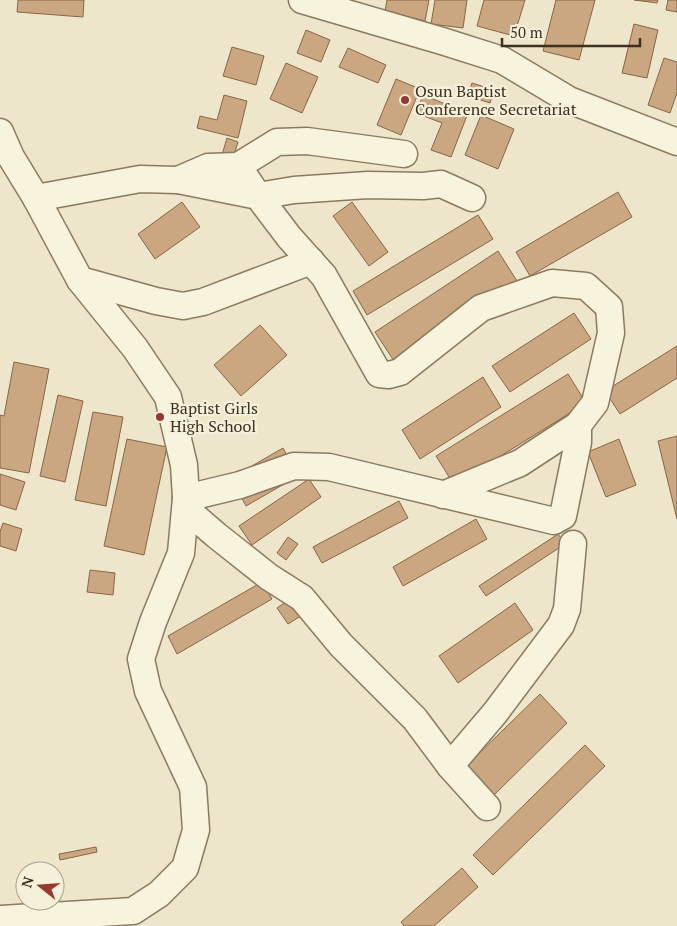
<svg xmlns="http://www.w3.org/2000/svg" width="677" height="926" font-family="'PT Serif',serif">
  <rect width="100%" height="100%" fill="#eee6ca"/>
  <g fill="#caa681" stroke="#886645">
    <polygon points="18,0 84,0 83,17 17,12"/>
    <polygon points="387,0 429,0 425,21 385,11"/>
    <polygon points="435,0 467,0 463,28 431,24"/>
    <polygon points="484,0 525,0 514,36 477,26"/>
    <polygon points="556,0 595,0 579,60 543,51"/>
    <polygon points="634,0 658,0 657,3"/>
    <polygon points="668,0 677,0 677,12 666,10"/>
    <polygon points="634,24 658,30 647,78 622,73"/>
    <polygon points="306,30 330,40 321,62 297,53"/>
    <polygon points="232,47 264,56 256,85 223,76"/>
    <polygon points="348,48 386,65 378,83 339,67"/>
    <polygon points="664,58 677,62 677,93 670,113 648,105"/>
    <polygon points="286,63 318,77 302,113 270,99"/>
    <polygon points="396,79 420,89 401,135 377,125"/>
    <polygon points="472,83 494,90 490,103 468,96"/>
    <polygon points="224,95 247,101 238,138 197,128 200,116 217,120"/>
    <polygon points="423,95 468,113 451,157 431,150 442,123 416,113"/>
    <polygon points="481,115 514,129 498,169 465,155"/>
    <polygon points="227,138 238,142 232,161 221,158"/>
    <polygon points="618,192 632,217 530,276 516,252"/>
    <polygon points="182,202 200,227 155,259 138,234"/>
    <polygon points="352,202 388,252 369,266 333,216"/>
    <polygon points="478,215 493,239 367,315 353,291"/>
    <polygon points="498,251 517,281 394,361 375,332"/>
    <polygon points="574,313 591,339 510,392 492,366"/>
    <polygon points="260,325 287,355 241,396 214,365"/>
    <polygon points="677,346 677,378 620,414 605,391"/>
    <polygon points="14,362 49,369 29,473 0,468 0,415 4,416"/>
    <polygon points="568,374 586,403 454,485 436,456"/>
    <polygon points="483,377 501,407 420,459 402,430"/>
    <polygon points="58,395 83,401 65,482 40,476"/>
    <polygon points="93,412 123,417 106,506 75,500"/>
    <polygon points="677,436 677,519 658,441"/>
    <polygon points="127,439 167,447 144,555 104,546"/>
    <polygon points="619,439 636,485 606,497 588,452"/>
    <polygon points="283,448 298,476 246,506 231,478"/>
    <polygon points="0,474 25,482 16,510 0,505"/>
    <polygon points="309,479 321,497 252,545 239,526"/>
    <polygon points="399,501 408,518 322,563 313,547"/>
    <polygon points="476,519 487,539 403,586 393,567"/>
    <polygon points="3,523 22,529 16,551 0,546 0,532"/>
    <polygon points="558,534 565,544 486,596 479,586"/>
    <polygon points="288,537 298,544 286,560 277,553"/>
    <polygon points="90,570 115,573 113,595 87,592"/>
    <polygon points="262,582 272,599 177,654 168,636"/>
    <polygon points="293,597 304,614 288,624 277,608"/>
    <polygon points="515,603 533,630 458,683 439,656"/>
    <polygon points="540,694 567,723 493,796 465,767"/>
    <polygon points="585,745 605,766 493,875 473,855"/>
    <polygon points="96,847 97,852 60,860 59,854"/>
    <polygon points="462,868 478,887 434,926 404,926 401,922"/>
  </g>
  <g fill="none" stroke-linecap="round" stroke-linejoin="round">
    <defs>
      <g id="minor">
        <polyline points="302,0 442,41 502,60 569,100 677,142"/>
        <polyline points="0,132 11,157 36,198 80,280 135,348 168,397 184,465 186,498 194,516 216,535 269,577 302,598 341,645 415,719 450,766 487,807"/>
        <polyline points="238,166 258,196 294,190 368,185 423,186 441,184 472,198"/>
        <polyline points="178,180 208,167 238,166 277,142 307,141 404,154"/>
        <polyline points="36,198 140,179 178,180 258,196 289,237 324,276 379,374 389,375 400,372 481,308 552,283 586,286 609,307 611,333 595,403 578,425 520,463 443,495"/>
        <polyline points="80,280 156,301 183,306 203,302 311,261"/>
        <polyline points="450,766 495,713 561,625 567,609 573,544"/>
        <polyline points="0,919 133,911 159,894 185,868 196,830 193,787 148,691 141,659 153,622 181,553 186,498 240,485 294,466 329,467 554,521 563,516 578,442 578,425"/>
      </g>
    </defs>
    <use href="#minor" stroke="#8a7a5f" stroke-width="29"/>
    <use href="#minor" stroke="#f8f3dd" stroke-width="26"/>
  </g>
  <g fill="#973931" stroke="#f5f0d9" stroke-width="2">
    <circle cx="405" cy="100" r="5"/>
    <circle cx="160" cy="417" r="5"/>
  </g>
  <g text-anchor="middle" stroke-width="4.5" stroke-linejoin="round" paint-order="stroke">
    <g font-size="16" fill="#3b3021" stroke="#f5f0d9" text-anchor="start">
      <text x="415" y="97">Osun Baptist<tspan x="415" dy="18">Conference Secretariat</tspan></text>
      <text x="170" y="414">Baptist Girls<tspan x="170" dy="18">High School</tspan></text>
    </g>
  </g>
  <g transform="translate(40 886) rotate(287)"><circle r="24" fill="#f5f0d9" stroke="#aba38f"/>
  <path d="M0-4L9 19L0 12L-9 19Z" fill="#973931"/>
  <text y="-8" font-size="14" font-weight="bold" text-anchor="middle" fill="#3b3021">N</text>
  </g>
  <path d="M502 38v8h138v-8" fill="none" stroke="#3b3021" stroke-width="2.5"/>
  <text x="510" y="38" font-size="15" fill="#3b3021" stroke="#f5f0d9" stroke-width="4" paint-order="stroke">50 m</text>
</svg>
